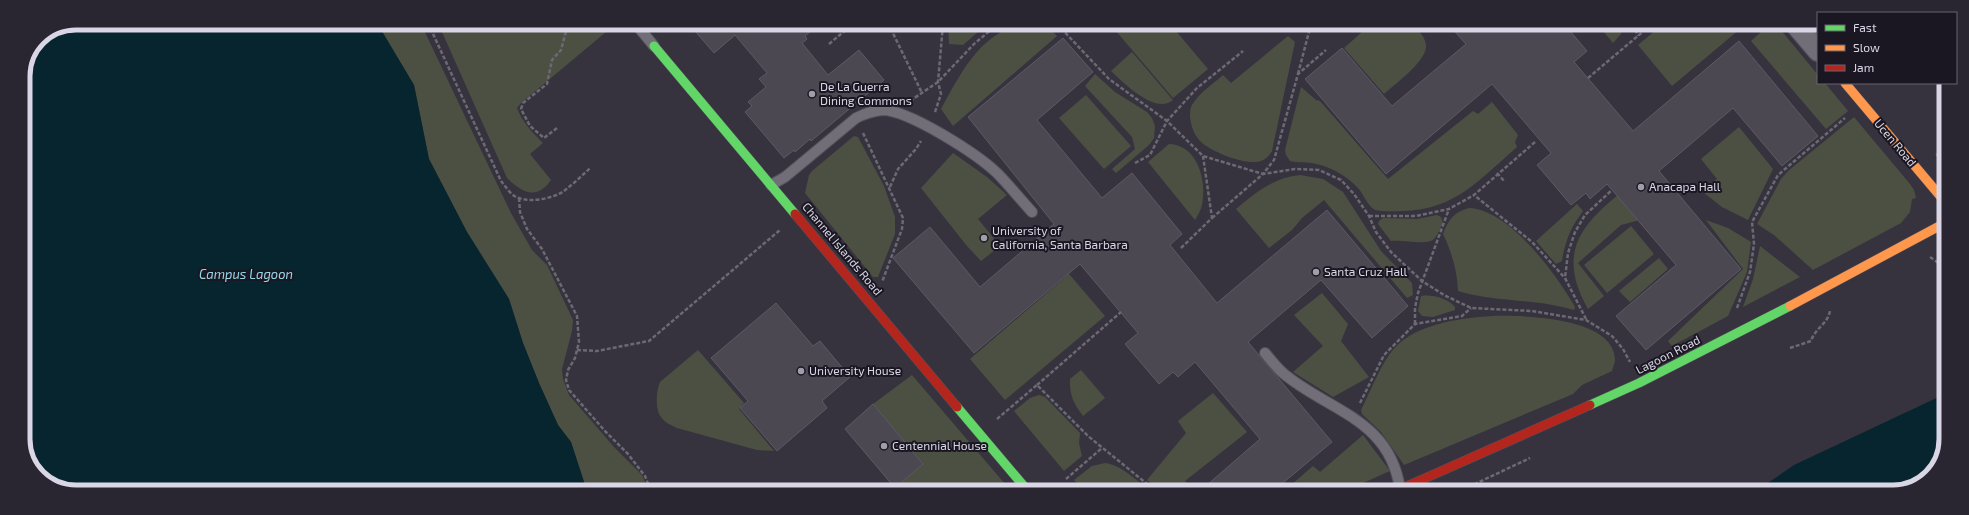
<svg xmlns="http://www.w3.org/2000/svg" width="1969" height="515" font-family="'Exo 2',sans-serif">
  <rect width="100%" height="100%" fill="#36333f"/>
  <g fill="#4c5042">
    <polygon points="377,23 420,23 422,26 511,213 532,250 547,265 573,320 572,331 562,369 563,379 569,395 614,447 642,475 649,491 587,491 571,442 558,425 539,383 523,343 509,299 467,232 429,159 414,85"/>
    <path d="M438,23h171l3,4 -91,76 -4,5c5,14 16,25 26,35l-13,11 21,26c-14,21 -30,12 -44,-2z"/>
    <polygon points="948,24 987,24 963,45 949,44"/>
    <polygon points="1110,24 1170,24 1208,69 1173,98"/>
    <path d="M1371,24h41c6,6 13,12 14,21 2,15 -31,39 -42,49l-40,-46z"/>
    <polygon points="1597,24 1623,24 1621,34 1613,43"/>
    <polygon points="1663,24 1731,24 1740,29 1672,86 1638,45"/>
    <polygon points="1770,24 1776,24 1818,75 1818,83 1825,83 1848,111 1826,129 1751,41"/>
    <path d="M1022,25c14,-1 26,0 35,11l-104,90 -12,-17c19,-34 39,-77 81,-84z"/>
    <path d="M1288,36l7,6 -23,109c-3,5 -6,8 -11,10 -15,5 -49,-9 -60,-19 -7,-7 -10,-16 -11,-25 0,-4 0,-9 2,-12 7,-12 21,-21 31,-30l8,8z"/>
    <path d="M1132,52l41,48c-18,15 -49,-17 -62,-29z"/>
    <polygon points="1095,74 1115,92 1147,112 1152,118 1155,126 1154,138 1149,145 1116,173 1112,169 1135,149 1132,137 1085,86"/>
    <path d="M1301,87l15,13 4,1 68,78 85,-68 5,3 14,-12 26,33 -3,7 2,5c-37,32 -62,63 -114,64 -9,0 -19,1 -28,-1 -8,-5 -11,-15 -17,-22 -12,-13 -29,-22 -46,-25 -7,-1 -15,0 -22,-2l-4,-6 -1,-5z"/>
    <polygon points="1086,95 1131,146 1104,169 1059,118"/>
    <polygon points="1854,117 1910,184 1914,190 1916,198 1912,199 1910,212 1901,223 1813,270 1774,235 1757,224 1781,179 1788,171"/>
    <polygon points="1739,127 1773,169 1748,220 1722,207 1704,193 1704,189 1717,179 1701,159"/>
    <polygon points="854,136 858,137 884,186 895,217 895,234 878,277 873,277 805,193 809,175 812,171"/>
    <path d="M1169,144c29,1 38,37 33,61 -1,5 -4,10 -7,15l-47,-58z"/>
    <polygon points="953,153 987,177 1007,195 978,219 1000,246 981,261 967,246 921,188"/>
    <path d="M1300,175l23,4 20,13 38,59 31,32 1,12 -6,3 -83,-98 -22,18 -10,12 -23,18 -33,-39c20,-17 37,-31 64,-34z"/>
    <path d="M1618,195l22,25 -19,5 -43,38 26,33 -16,13c-29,-52 -12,-80 30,-114z"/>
    <path d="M1577,204l6,7c-12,16 -18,30 -21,50l-6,3 -20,-23z"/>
    <path d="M1469,208c41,2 87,66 106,99l-1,3c-40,-12 -76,-7 -116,-19 -1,-21 -6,-38 -15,-57 5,-14 11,-22 26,-26z"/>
    <path d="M1437,215l4,2 2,6c-3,5 -5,12 -9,16 -6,7 -33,0 -43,2l-13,-17 1,-3 4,-3 34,1z"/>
    <polygon points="1706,220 1728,228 1751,242 1747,272 1728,316 1672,346 1668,341 1743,269"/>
    <polygon points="1631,226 1654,254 1607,293 1584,265"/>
    <polygon points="23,244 30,277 23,295"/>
    <polygon points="1760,246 1800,277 1743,307 1753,279"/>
    <polygon points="1659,258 1668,269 1630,302 1619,291"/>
    <polygon points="1069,274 1105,316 1005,400 970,359"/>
    <polygon points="1322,293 1348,324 1341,341 1369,377 1333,397 1293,372 1323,346 1294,315"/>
    <path d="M1421,296c12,-2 27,3 34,11v3l-22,7 -11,-1 -4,-5z"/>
    <path d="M1493,316c29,-1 121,1 122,43 0,4 -2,8 -3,12l-30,14 -9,9 -169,71 -23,-33 -19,-18 -1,-4c9,-18 17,-39 28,-55 21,-31 70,-37 104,-39z"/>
    <path d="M698,350l46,53 -5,6 35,42 -17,-1 -80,-22c-6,-3 -12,-5 -16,-11 -6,-8 -5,-26 -1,-35z"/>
    <path d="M1081,370l24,28 -22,18c-9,-12 -14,-21 -13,-37z"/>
    <polygon points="912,375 1011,491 896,491 895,488 923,464 873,404"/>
    <polygon points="1213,393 1247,432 1185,481 1195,492 1165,492 1147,480 1186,433 1178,421"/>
    <polygon points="1039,395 1045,397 1080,433 1079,443 1082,456 1064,471 1014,411 1030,398"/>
    <polygon points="1363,435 1390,471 1343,492 1283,492 1313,466 1320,472"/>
    <path d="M1105,463c17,2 33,19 47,29h-71l-1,-5 -6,-7 18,-14z"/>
  </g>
  <g fill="#07252e">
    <polygon points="76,23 377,23 414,85 429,159 467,232 509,299 523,343 539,383 558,425 571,442 587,491 65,491 36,474 23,446 23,295 30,277 23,244 23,75 39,38"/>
    <polygon points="1945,394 1945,450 1928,479 1894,492 1755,492 1794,465"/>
  </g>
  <g fill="#4b4852" stroke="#5c5a64">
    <polygon points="688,23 821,23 805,36 807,39 802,43 828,75 859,50 884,80 811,141 810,139 795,152 794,150 784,158 745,112 752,106 748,102 766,87 759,79 767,73 735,35 714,53"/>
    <polygon points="1448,24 1564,24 1587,51 1574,62 1633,131 1739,41 1818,136 1782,166 1733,108 1659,171 1741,269 1646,350 1616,316 1676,265 1607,184 1590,199 1586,193 1571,205 1537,165 1551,153 1492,84 1386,174 1305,79 1342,48 1392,106 1466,44"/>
    <polygon points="1063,38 1093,72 1037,120 1102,198 1132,173 1182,234 1170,245 1217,303 1327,210 1408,306 1372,338 1321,280 1248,342 1332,442 1272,492 1199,492 1260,439 1195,362 1178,377 1173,372 1159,384 1125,344 1138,333 1080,264 974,353 893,258 930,227 980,287 1054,224 968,117"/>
    <polygon points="776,303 813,346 820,341 850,377 822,401 827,408 777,451 740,408 748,401 711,358"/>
    <polygon points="873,404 923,464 895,488 845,429"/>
  </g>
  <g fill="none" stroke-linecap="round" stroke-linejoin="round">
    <defs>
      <g id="lane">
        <polyline points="635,23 654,46"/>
        <path d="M771,185l14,-8 71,-59c8,-4 16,-7 26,-8 27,0 95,44 115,63 12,12 23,26 35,39"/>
        <path d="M1265,353c7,8 14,18 23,24 45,35 102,44 112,112"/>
      </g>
      <polyline id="street" points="1795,24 1818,51"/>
      <g id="fast">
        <polyline points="654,46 795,214"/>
        <polyline points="1590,405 1639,383 1790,306"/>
        <polyline points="957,407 1028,491"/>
      </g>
      <g id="slow">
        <polyline points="1845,83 1946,203"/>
        <polyline points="1790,306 1945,223"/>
      </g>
      <g id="jam">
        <polyline points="795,214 957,407"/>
        <polyline points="1394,492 1590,405"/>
      </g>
    </defs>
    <use href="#lane" stroke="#53505b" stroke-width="12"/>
    <use href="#street" stroke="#53505b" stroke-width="22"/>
    <use href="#fast" stroke="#53505b" stroke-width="10"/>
    <use href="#slow" stroke="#53505b" stroke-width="10"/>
    <use href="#jam" stroke="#53505b" stroke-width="10"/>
    <g stroke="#6b6972" stroke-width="2.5" stroke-dasharray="4 2" stroke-linecap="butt">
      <path d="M428,23l73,158c5,6 10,15 18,17 12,5 35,0 45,-7 9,-7 18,-15 26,-23"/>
      <polyline points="888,23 922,93"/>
      <polyline points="1057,24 1109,79 1167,121 1203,156 1263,174 1274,160 1298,74 1326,50"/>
      <polyline points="1633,24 1638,36"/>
      <polyline points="829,44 854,23"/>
      <polyline points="1298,74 1311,24"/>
      <polyline points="1588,78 1652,24"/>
      <polyline points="910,101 938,82 974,44 998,24"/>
      <polyline points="935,112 941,94 938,82 943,24"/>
      <polyline points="557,128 544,138 530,126 521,109 523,103 547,84 552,60 561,50 566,31 564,23"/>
      <polyline points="863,133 903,218 902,229 882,282"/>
      <polyline points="1535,142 1474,195 1532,242 1565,278"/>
      <polyline points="1936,155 1946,151"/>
      <polyline points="1135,163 1150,155 1167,121 1197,88 1243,51"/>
      <polyline points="1497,173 1505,182"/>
      <polyline points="890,187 898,169 916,149 921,141"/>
      <polyline points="519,198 520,212 527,229 542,249 577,316 579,342 575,358 568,370 566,380 569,390 605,431 628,454 645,476 651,491"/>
      <polyline points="1369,216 1416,216 1449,209 1474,195"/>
      <polyline points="1212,218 1263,174 1295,169 1319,170 1341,180 1354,194 1369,216 1376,232 1391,252 1422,281 1444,295 1471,308 1532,311 1586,320 1612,336 1623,349 1630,362"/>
      <polyline points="1181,248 1212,218 1203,156"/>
      <polyline points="1930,257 1937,262 1945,260"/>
      <polyline points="1737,308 1750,272 1754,244 1752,222 1778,175 1845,118"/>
      <polyline points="1586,319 1565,278 1568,253 1575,232 1585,215 1612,190"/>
      <polyline points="1415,324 1415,308 1418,293 1449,209"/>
      <path d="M1790,348l21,-7c4,-13 18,-18 19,-31"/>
      <polyline points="577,350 597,351 649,341 780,230"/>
      <polyline points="1037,385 1121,312"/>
      <polyline points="1360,403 1384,355 1415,324 1462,316 1471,308"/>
      <polyline points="997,419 1037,385 1088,436 1157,492"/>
      <polyline points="1066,479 1102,448"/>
      <polyline points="1458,492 1530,458"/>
    </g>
    <use href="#lane" stroke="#716e78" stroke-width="10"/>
    <use href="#street" stroke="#716e78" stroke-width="20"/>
    <use href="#fast" stroke="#63d668" stroke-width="9"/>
    <use href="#slow" stroke="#ff974d" stroke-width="9"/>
    <use href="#jam" stroke="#b3261e" stroke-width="9"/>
  </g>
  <g fill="#a19dab" stroke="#1a1722" stroke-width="1.5">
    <circle cx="812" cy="94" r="4"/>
    <circle cx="1641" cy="187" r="4"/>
    <circle cx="984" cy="238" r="4"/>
    <circle cx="1316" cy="272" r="4"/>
    <circle cx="801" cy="371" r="4"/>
    <circle cx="884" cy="446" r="4"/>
  </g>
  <g text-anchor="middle" stroke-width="4" stroke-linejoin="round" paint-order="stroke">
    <g font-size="12" fill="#dad6e5" stroke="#1a1722" text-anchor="start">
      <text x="820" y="91">De La Guerra<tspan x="820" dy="14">Dining Commons</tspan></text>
      <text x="1649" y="191">Anacapa Hall</text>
      <text x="992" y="235">University of<tspan x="992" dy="14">California, Santa Barbara</tspan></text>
      <text x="1324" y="276">Santa Cruz Hall</text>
      <text x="809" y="375">University House</text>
      <text x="892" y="450">Centennial House</text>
    </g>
    <g font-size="12" fill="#dad6e5" stroke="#1a1722">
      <text transform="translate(1895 143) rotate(50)" y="4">Ucen Road</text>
      <text transform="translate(842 249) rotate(50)" y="4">Channel Islands Road</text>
      <text transform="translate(1668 355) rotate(-27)" y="4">Lagoon Road</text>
    </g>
    <g font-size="13" font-style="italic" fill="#95d7e8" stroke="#1a1722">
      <text x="246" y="279">Campus Lagoon</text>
    </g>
  </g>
  <path d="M0 0H1969V515H0ZM76 30H1893A46 46 0 0 1 1939 76V439A46 46 0 0 1 1893 485H76A46 46 0 0 1 30 439V76A46 46 0 0 1 76 30Z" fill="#292632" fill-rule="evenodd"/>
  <path fill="none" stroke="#dad6e5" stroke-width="5" d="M76 30H1893A46 46 0 0 1 1939 76V439A46 46 0 0 1 1893 485H76A46 46 0 0 1 30 439V76A46 46 0 0 1 76 30Z"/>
  <rect x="1817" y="12" width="140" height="72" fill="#1a1722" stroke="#676370"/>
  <rect x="1825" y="25" width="20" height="6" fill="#63d668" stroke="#676370"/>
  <text x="1853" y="32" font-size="12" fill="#dad6e5">Fast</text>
  <rect x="1825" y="45" width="20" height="6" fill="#ff974d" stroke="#676370"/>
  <text x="1853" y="52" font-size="12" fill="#dad6e5">Slow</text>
  <rect x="1825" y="65" width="20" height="6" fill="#b3261e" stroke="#676370"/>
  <text x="1853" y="72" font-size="12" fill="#dad6e5">Jam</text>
</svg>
